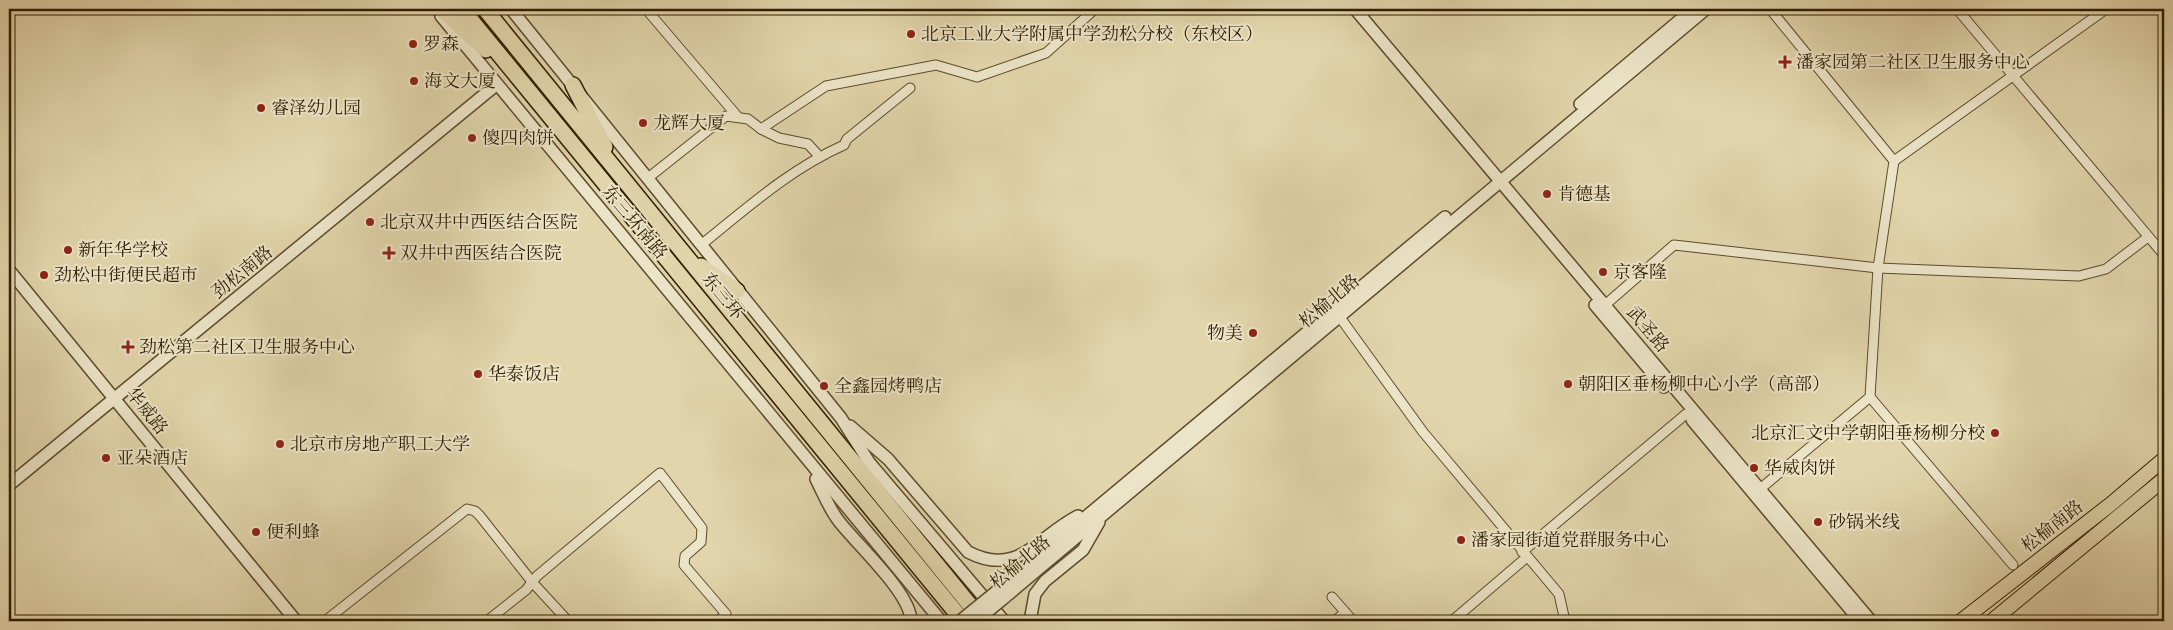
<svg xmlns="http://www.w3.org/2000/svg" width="2173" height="630" font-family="'IM FELL French Canon','Noto Serif SC',serif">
  <rect width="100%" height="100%" fill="#e2d5ab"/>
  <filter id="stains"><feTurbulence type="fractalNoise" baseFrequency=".004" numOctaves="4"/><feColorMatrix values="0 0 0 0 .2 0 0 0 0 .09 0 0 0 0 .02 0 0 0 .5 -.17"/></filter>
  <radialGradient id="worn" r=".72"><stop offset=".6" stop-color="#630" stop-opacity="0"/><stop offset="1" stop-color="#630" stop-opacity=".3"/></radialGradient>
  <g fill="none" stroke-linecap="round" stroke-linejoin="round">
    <defs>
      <g id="minor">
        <polyline points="646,9 738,117"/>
        <polyline points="1957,9 2164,255"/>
        <polyline points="761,129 779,138 808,144 819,156"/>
        <polyline points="1894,161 2106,9"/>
        <polyline points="648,178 726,116 748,119 761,129 826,86 936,65 977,77 1046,53 1095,9"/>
        <path d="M701,245c46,-37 89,-76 143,-100l3,-6 63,-51"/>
        <polyline points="1605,305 1674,245 1878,268 2079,276 2106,269 2148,237"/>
        <polyline points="1339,316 1423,432 1559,594 1565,621"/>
        <polyline points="1870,397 2013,565"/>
        <polyline points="1760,489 1870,397 1878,268 1894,161 1770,9"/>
        <polyline points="1522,552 1686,414"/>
        <polyline points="1332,597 1353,621"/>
        <polyline points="325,621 467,509 475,511 480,516 533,583 568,621"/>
        <polyline points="487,621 526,590 537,576 660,473 702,528 701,542 685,556 684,565 726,614 718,621"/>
        <polyline points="1335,621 1345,612"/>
        <polyline points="1452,621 1527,557"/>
      </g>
      <g id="tertiary">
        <polyline points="511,9 841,418 869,462 1004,621"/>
        <polyline points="1355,9 1871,621"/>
        <polyline points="441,16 941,621"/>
        <polyline points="1580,104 1693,9"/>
        <polyline points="9,270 296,621"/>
        <polyline points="1595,305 1664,387"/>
        <polyline points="1692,420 1860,621"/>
        <path d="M850,426l38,33 80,93c50,26 69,-15 110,-36"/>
        <path d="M816,479c7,14 13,29 22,41 18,24 73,73 73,101"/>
        <polyline points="9,485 496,85"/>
        <polyline points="997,591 1445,217"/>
        <polyline points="1004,598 1706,9"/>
        <polyline points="1030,621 1035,594 1045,581 1083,550 1099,522"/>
      </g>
      <g id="primary">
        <polyline points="1961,621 2111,504 2164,459"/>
        <polyline points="1992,621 2164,479"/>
      </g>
      <g id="trunk">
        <polyline points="441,9 486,50"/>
        <polyline points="462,9 963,621"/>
        <polyline points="485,9 982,620"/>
        <polyline points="573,85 605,147"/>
        <polyline points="701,266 737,291"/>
      </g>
    </defs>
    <use href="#minor" stroke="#5c4b2c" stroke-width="11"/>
    <use href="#tertiary" stroke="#5c4b2c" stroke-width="14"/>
    <use href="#primary" stroke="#2f1d02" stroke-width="16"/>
    <use href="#trunk" stroke="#2f1d02" stroke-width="18"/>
    <use href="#minor" stroke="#ece4c8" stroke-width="9"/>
    <use href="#tertiary" stroke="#ece4c8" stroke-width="11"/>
    <use href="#primary" stroke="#e2d5ab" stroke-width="14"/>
    <use href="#trunk" stroke="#e2d5ab" stroke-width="15"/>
    <defs>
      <g id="tertiary-bridge">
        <polyline points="960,621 997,591"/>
        <polyline points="976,621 1004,598"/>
      </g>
    </defs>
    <use href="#tertiary-bridge" stroke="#5c4b2c" stroke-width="14" stroke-linecap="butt"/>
    <use href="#tertiary-bridge" stroke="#ece4c8" stroke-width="11"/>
  </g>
  <g fill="#8f2418" stroke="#ece4c8" stroke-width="2">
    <circle cx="911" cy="34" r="5"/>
    <circle cx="413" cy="44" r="5"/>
    <path d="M1782.5 54.5h5v5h5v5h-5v5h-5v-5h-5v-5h5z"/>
    <circle cx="414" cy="81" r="5"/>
    <circle cx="261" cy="108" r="5"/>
    <circle cx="643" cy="123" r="5"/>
    <circle cx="472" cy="138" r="5"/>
    <circle cx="1547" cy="194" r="5"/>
    <circle cx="370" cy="222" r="5"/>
    <circle cx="68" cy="250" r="5"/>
    <path d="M386.5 245.5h5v5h5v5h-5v5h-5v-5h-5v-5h5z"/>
    <circle cx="1603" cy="272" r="5"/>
    <circle cx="44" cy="275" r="5"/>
    <circle cx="1253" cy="333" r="5"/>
    <path d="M125.5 339.5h5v5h5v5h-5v5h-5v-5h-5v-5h5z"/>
    <circle cx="478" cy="374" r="5"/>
    <circle cx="1568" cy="384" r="5"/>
    <circle cx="824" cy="386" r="5"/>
    <circle cx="1995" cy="433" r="5"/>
    <circle cx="280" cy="444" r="5"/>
    <circle cx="106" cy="458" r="5"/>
    <circle cx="1754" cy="468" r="5"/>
    <circle cx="1818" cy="522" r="5"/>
    <circle cx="256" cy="532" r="5"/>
    <circle cx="1461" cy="540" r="5"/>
  </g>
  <g text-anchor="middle" stroke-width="4" stroke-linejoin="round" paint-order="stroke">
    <g font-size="18" fill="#2f1d02" stroke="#ece4c8" text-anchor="start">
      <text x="921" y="40">北京工业大学附属中学劲松分校（东校区）</text>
      <text x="423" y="50">罗森</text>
      <text x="1796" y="68">潘家园第二社区卫生服务中心</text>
      <text x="424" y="87">海文大厦</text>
      <text x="271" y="114">睿泽幼儿园</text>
      <text x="653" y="129">龙辉大厦</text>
      <text x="482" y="144">傻四肉饼</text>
      <text x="1557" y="200">肯德基</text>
      <text x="380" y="228">北京双井中西医结合医院</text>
      <text x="78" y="256">新年华学校</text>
      <text x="400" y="259">双井中西医结合医院</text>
      <text x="1613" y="278">京客隆</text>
      <text x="54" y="281">劲松中街便民超市</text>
      <text x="1243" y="339" text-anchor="end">物美</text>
      <text x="139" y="353">劲松第二社区卫生服务中心</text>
      <text x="488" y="380">华泰饭店</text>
      <text x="1578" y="390">朝阳区垂杨柳中心小学（高部）</text>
      <text x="834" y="392">全鑫园烤鸭店</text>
      <text x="1985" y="439" text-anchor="end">北京汇文中学朝阳垂杨柳分校</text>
      <text x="290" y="450">北京市房地产职工大学</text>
      <text x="116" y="464">亚朵酒店</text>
      <text x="1764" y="474">华威肉饼</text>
      <text x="1828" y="528">砂锅米线</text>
      <text x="266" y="538">便利蜂</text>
      <text x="1471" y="546">潘家园街道党群服务中心</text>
    </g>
    <g font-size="18" fill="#2f1d02" stroke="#ece4c8">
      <text transform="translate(635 222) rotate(50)" y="6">东三环南路</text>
      <text transform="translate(242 272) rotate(-39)" y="6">劲松南路</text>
      <text transform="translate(723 296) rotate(51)" y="6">东三环</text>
      <text transform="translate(1329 301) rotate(-40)" y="6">松榆北路</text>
      <text transform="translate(1648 329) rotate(50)" y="6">武圣路</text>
      <text transform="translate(147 411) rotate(51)" y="6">华威路</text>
      <text transform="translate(2052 526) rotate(-38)" y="6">松榆南路</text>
      <text transform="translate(1020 562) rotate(-40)" y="6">松榆北路</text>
    </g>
  </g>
  <rect width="2173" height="630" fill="none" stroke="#e2d5ab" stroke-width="30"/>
  <rect x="10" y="10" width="2153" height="610" fill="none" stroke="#2f1d02" stroke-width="2.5"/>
  <rect x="15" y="15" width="2143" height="600" fill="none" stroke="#2f1d02"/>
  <rect width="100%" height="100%" filter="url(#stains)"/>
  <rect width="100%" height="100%" fill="url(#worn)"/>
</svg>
